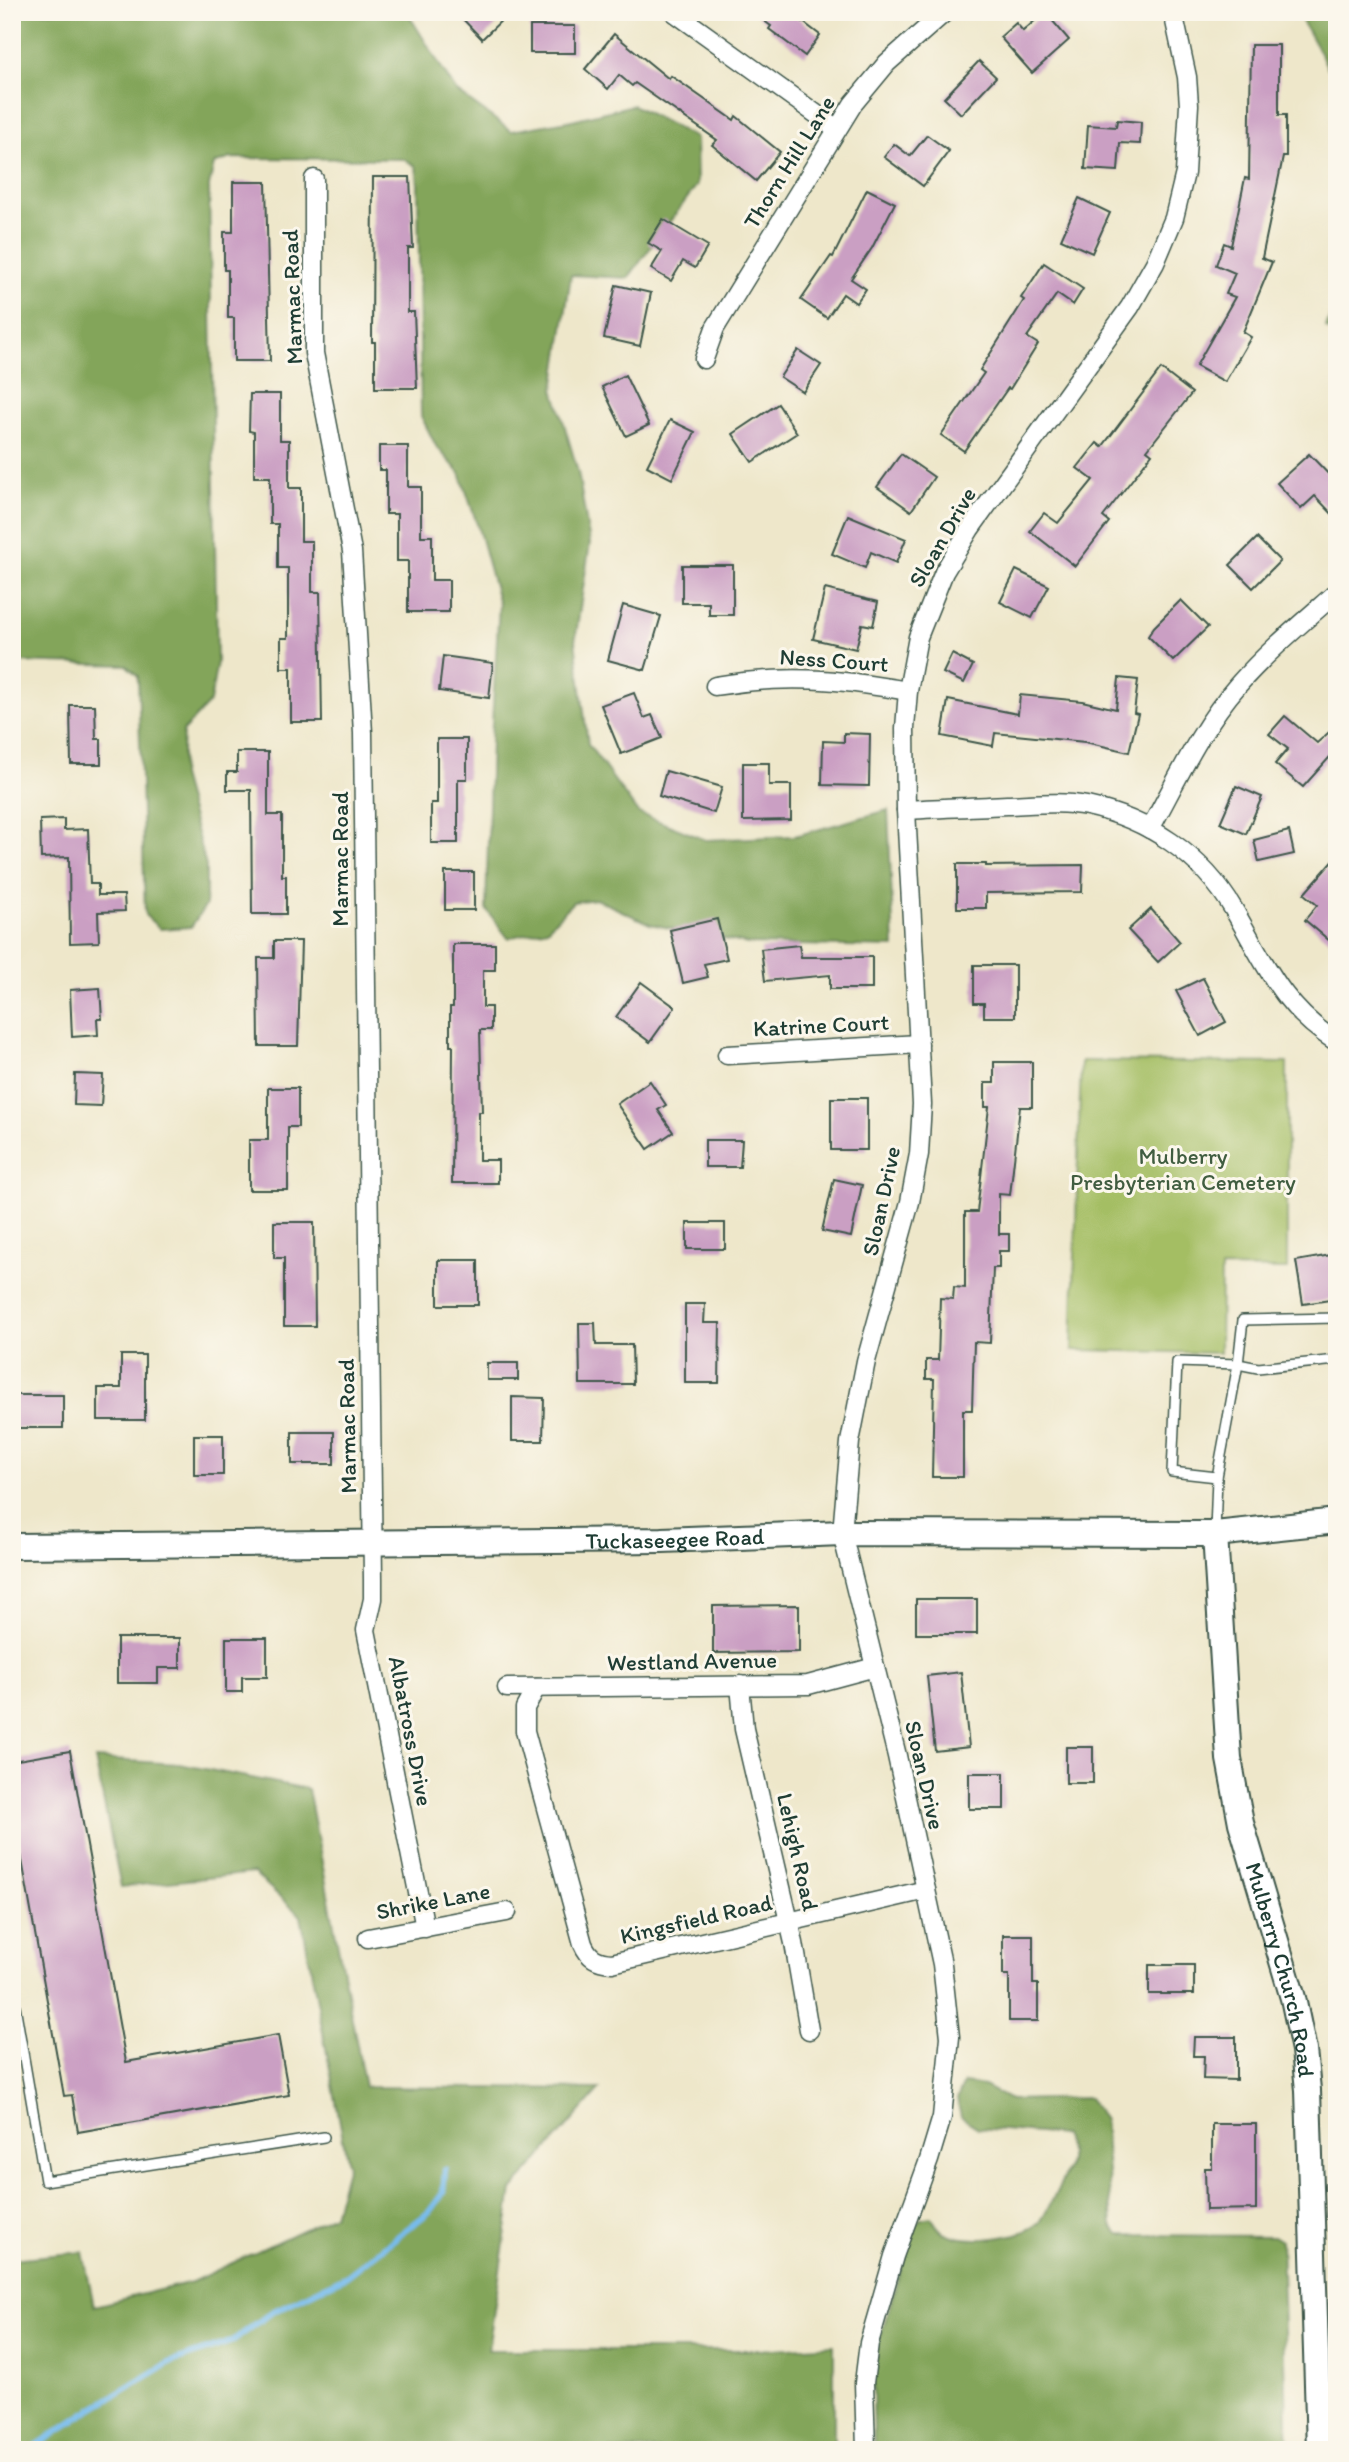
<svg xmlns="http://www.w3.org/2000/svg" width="1349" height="2462" font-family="Itim,sans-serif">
  <rect width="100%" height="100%" fill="#fbf7ec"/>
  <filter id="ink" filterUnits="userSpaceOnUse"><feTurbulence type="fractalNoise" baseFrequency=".0143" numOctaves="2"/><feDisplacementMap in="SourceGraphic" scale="14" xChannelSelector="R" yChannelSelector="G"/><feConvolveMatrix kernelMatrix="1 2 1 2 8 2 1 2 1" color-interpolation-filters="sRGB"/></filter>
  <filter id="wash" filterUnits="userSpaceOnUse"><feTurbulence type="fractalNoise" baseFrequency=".00686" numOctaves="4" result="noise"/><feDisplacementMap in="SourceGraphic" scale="28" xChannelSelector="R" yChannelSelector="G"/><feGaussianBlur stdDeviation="1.57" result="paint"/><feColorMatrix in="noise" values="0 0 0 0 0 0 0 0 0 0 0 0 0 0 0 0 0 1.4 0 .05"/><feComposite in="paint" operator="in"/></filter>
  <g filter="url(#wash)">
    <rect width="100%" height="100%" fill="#eee7ca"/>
    <polygon fill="#a4be64" stroke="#627e4c" stroke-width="2" points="1081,1061 1287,1063 1287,1269 1221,1268 1220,1353 1072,1350"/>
    <g fill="#83a55a" stroke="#517147" stroke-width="2">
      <polygon points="12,12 407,12 456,91 511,131 568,121 633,105 696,138 697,185 628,278 571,275 554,389 578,472 590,543 575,641 588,744 638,813 706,840 795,836 888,810 894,947 748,944 650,924 596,899 573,902 547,929 508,938 486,909 491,740 499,604 477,524 460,473 436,446 421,416 418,184 416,166 403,159 231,158 214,164 209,186 217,662 210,702 183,731 181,776 206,866 206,905 191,927 160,929 145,915 138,676 126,665 12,662"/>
      <polygon points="1297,12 1337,12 1337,84"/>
      <polygon points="1337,298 1337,335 1326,328"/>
      <polygon points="95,1759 179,1764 308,1789 365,2087 600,2089 512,2190 488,2350 759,2350 834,2345 834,2450 12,2450 12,2259 83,2252 94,2306 192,2282 334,2215 348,2165 301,1916 254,1873 121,1887"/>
      <path d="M964,2083l20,3 26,14 79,-2 15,22 8,105 7,10 154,1 8,5 7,209h-414l-1,-68 4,-35 35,-114 8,-14 11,-2c4,6 8,14 14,16 22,11 75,6 94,-10 4,-3 28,-51 29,-57 3,-11 0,-22 -5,-31l-85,-7 -17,-11 -4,-18z"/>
    </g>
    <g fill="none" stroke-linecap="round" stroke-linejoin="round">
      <polyline stroke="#77bcee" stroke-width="6" points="30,2450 85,2413 169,2363 233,2341 272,2312 347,2276 429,2212 443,2193 445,2170"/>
    </g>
    <g id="blocks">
      <g fill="#ca9fc3">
        <polygon points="456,12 510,12 482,39"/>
        <polygon points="752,12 790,12 820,35 805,56 769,29 771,26"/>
        <polygon points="1045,12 1069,40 1032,73 1000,37 1016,23 1023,31"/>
        <rect x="530" y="26" width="45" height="27"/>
        <polygon points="614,34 669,79 671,76 734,120 736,116 780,152 756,181 712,145 717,140 635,83 632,86 619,75 608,89 585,69"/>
        <polygon points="1251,45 1279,45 1279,115 1286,115 1286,157 1283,157 1262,258 1272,262 1243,332 1251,337 1225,382 1196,366 1235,297 1226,294 1235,273 1216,265 1224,243 1231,246 1245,178 1249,179"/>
        <polygon points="979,61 996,77 961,114 944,98"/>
        <polygon points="1117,120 1141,122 1140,144 1120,143 1118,171 1085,169 1088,125 1116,127"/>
        <polygon points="927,135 949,151 923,186 884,157 894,144 910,156"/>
        <polygon points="373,177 410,177 413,248 408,248 408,312 414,312 417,388 375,388 375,342 372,342"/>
        <polygon points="233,182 266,182 270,361 234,361 234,318 228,318 228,270 224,270 224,232 233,232"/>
        <polygon points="867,189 895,203 872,248 851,279 866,289 856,303 843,294 827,318 801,300 831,256 833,257"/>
        <polygon points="1079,198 1110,213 1092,253 1061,239"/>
        <polygon points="663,219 708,246 695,268 683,261 671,281 651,269 662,251 648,243"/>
        <polygon points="1044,263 1083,289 1073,305 1057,294 1027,337 1038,344 1010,389 1008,388 964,451 941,435 984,373 980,370 1024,300 1021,298"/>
        <polygon points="616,285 651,293 640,346 604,338"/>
        <polygon points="798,350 821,365 803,392 780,377"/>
        <polygon points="1161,369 1192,393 1147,450 1152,454 1103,517 1109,522 1075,566 1030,531 1044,513 1058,523 1093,480 1077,468 1097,443 1102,447"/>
        <polygon points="625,375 649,425 626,436 602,387"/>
        <polygon points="250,394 280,394 280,440 289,440 289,488 301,488 301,541 312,541 312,592 320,592 322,722 291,722 291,668 281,668 281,638 288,638 288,568 278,568 278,524 270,524 270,477 254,477 254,432 249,431"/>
        <polygon points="778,404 797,433 752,462 733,434"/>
        <polygon points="670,420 695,432 672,479 647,466"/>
        <polygon points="379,446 408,446 408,487 421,487 421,536 432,536 432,580 449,580 449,612 408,612 408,561 397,561 397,514 386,514 386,470 379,470"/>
        <polygon points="901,454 934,477 911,511 877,487"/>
        <polygon points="1309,454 1337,483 1337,519 1315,496 1301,509 1277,483"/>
        <polygon points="848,515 906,539 896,563 871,552 865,568 832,554"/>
        <polygon points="1257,538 1280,561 1253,588 1230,565"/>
        <polygon points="682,565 733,565 733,615 709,615 709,603 682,603"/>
        <polygon points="1016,570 1049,586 1032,618 1000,602"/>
        <polygon points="825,589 878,602 873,626 862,624 856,649 813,639"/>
        <polygon points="1181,600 1208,627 1173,661 1148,636 1154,627"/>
        <polygon points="623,605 661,616 645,670 608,660"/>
        <polygon points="952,654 973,665 964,683 943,673"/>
        <polygon points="443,656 493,663 489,698 439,691"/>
        <polygon points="1119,678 1138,680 1134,713 1138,714 1129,752 1085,742 995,733 993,746 942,736 948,700 1018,714 1020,695 1082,701 1116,709"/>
        <polygon points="634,693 644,718 652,715 662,738 621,754 601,705"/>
        <polygon points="70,705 95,705 96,739 101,739 101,764 71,764"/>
        <polygon points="1285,716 1317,743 1337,725 1337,749 1303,787 1275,764 1288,749 1269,734"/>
        <polygon points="844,733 870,734 869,786 822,785 823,741 844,742"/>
        <polygon points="437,739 467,739 467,779 458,779 458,843 431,843 431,803 437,803"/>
        <polygon points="237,752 268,752 268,815 282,815 282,876 286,876 286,914 252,914 251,790 227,790 227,772 237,772"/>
        <polygon points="743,763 769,763 769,785 791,785 791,820 743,821"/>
        <polygon points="666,771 722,787 714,813 659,796"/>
        <polygon points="1236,786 1262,797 1246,834 1220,823"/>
        <polygon points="64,819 64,830 88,829 90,884 98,884 98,895 124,895 125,911 98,912 99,942 70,943 69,857 41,858 40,820"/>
        <polygon points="1289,831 1294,854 1259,862 1254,840"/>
        <polygon points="1337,856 1337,947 1305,920 1317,905 1304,894"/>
        <polygon points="957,864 986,864 986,866 1083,865 1082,892 986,893 986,908 957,908"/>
        <rect x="445" y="872" width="29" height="38"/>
        <polygon points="1151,909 1180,942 1158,962 1128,930"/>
        <polygon points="717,919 727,959 704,964 708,977 683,983 670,930"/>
        <polygon points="274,941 301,941 298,1046 259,1046 258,958 274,958"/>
        <polygon points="453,944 495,944 495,970 483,970 483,1007 491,1007 491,1030 480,1030 482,1112 479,1112 479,1160 498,1160 498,1183 452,1183 453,1046 450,1046 450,1007 453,1007"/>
        <polygon points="799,945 801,957 872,957 872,989 830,989 830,975 765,981 761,949"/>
        <polygon points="974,965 1015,965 1015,1017 984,1017 984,1003 974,1003"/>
        <polygon points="1203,978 1226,1022 1200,1036 1176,991"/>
        <polygon points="641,982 675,1007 650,1042 616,1017"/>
        <polygon points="100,988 102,1019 97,1019 98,1035 72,1037 70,990"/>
        <polygon points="994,1062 1032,1062 1032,1107 1020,1107 1010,1195 999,1194 999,1234 1009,1234 1009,1251 999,1251 999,1268 993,1268 990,1343 974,1342 972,1410 963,1410 963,1477 932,1477 934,1379 926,1379 926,1360 938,1360 940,1298 953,1299 954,1287 965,1288 965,1212 977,1212 989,1107 985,1107 985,1083 994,1083"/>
        <polygon points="75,1074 103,1075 101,1106 74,1105"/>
        <polygon points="650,1081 666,1105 658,1110 673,1132 648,1149 617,1104"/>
        <polygon points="268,1088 298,1088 298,1127 288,1127 288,1190 249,1190 249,1140 268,1140"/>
        <rect x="831" y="1098" width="36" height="52"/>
        <polygon points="705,1140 742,1140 740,1167 705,1167"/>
        <polygon points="834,1179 862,1185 851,1237 822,1231"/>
        <polygon points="274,1222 314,1222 315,1326 284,1326 284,1258 274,1258"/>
        <rect x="687" y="1223" width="38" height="26"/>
        <polygon points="1337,1254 1337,1299 1303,1304 1296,1261"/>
        <rect x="438" y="1260" width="40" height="45"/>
        <polygon points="685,1304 705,1304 704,1323 720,1323 719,1383 685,1383"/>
        <polygon points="579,1323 595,1323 596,1345 632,1345 633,1384 580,1384"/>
        <polygon points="121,1355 145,1355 145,1420 98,1420 98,1388 121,1388"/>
        <rect x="487" y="1363" width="31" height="17"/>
        <rect x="12" y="1395" width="51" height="33"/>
        <polygon points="512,1397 544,1398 543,1441 512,1441"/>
        <rect x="292" y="1432" width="42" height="32"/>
        <rect x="194" y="1435" width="29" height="40"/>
        <rect x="916" y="1599" width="61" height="35"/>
        <polygon points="799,1605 799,1652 713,1653 713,1606"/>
        <polygon points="117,1638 180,1638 180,1668 158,1668 158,1683 117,1683"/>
        <polygon points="226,1638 267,1638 267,1677 242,1677 242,1692 226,1692"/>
        <polygon points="961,1672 969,1747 935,1751 927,1676"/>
        <rect x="1066" y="1747" width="27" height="36"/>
        <polygon points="70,1751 126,2062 278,2035 289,2095 78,2132 72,2095 64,2096 12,1804 12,1761"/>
        <rect x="969" y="1773" width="35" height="36"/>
        <polygon points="1003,1935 1033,1935 1033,1984 1038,1984 1038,2021 1009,2021 1009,1975 1003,1975"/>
        <rect x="1149" y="1965" width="45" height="29"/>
        <polygon points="1194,2037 1236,2037 1236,2080 1203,2079 1204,2056 1193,2056"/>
        <polygon points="1212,2124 1256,2124 1256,2209 1206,2210 1205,2168 1212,2168"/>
      </g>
    </g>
  </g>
  <g filter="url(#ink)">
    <use href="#blocks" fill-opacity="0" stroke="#3e564a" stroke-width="2"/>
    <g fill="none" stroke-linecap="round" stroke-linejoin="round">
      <defs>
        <g id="lane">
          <polyline points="1217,1477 1238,1364 1243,1320 1337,1318"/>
          <polyline points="1215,1532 1217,1477 1172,1472 1177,1362 1238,1364 1258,1368 1337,1360"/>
          <polyline points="12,1988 45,2181 324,2137"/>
        </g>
        <g id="street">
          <polyline points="674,12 837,129"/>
          <polyline points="314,179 314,353 352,551 363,733 373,1579 373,1599 366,1630 425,1928"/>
          <polyline points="704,359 715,328 853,104 887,63 945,12"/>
          <path d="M715,686c70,-12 124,-7 193,5"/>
          <path d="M906,810c34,-2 68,-3 101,-5 27,-1 54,-4 80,1 61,13 115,49 147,104 31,53 48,98 103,132"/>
          <path d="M1150,829c27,-49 51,-102 88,-144 30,-34 65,-63 99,-93"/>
          <polyline points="727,1055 919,1044"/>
          <polyline points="740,1685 744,1729 794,1943 809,2030"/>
          <polyline points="507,1688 808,1685 875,1667"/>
          <path d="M536,1688l-11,20v23l58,213c6,14 14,18 29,19l314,-73"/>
          <polyline points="368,1938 507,1912"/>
          <polyline points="866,2450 864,2383 869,2343 894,2256 929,2160 942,2117 950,2037 942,1964 897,1756 842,1533 850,1442 866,1361 910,1202 919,1154 922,1104 906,810 905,728 908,691 918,637 944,572 970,529 1130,307 1155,263 1174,218 1185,173 1189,105 1187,77 1173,12"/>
        </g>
        <g id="secondary">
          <path id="s1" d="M1215,1534l14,225 12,64 52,175 11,52 4,40 11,360"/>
          <path id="s2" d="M12,1546l650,-6 180,-7 373,1 122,-13"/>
        </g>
      </defs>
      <use href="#lane" stroke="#3e564a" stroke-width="12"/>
      <use href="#street" stroke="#3e564a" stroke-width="21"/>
      <use href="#secondary" stroke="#3e564a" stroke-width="28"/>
      <use href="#lane" stroke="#fff" stroke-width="9"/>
      <use href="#street" stroke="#fff" stroke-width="18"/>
      <use href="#secondary" stroke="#fff" stroke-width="24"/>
    </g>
  </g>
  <g text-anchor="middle" stroke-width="6" stroke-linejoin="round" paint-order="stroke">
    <g font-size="23" fill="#1f3d34" stroke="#fbf7ec">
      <text transform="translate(789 162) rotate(-58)" y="8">Thorn Hill Lane</text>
      <text transform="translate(292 297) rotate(-92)" y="8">Marmac Road</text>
      <text transform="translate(942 537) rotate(-60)" y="8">Sloan Drive</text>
      <text transform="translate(834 660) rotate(4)" y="8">Ness Court</text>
      <text transform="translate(340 859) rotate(-90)" y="8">Marmac Road</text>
      <text transform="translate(821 1025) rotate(-3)" y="8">Katrine Court</text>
      <text transform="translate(881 1201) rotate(-78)" y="8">Sloan Drive</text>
      <text transform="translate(347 1426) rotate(-91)" y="8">Marmac Road</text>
      <text dy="8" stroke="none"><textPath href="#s2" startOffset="663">Tuckaseegee Road</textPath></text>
      <text transform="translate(692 1661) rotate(-1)" y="8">Westland Avenue</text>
      <text transform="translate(411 1731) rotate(79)" y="8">Albatross Drive</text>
      <text transform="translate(925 1775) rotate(77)" y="8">Sloan Drive</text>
      <text transform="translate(798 1852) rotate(77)" y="8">Lehigh Road</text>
      <text transform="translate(433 1901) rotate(-11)" y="8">Shrike Lane</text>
      <text transform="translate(696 1919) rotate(-13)" y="8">Kingsfield Road</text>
      <text dy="8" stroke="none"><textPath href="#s1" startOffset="443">Mulberry Church Road</textPath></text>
    </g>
    <g font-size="23" fill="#405d40" stroke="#fbf7ec">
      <text x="1183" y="1164">Mulberry<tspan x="1183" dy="26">Presbyterian Cemetery</tspan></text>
    </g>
  </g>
  <rect width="1349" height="2462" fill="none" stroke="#fbf7ec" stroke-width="42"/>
</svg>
